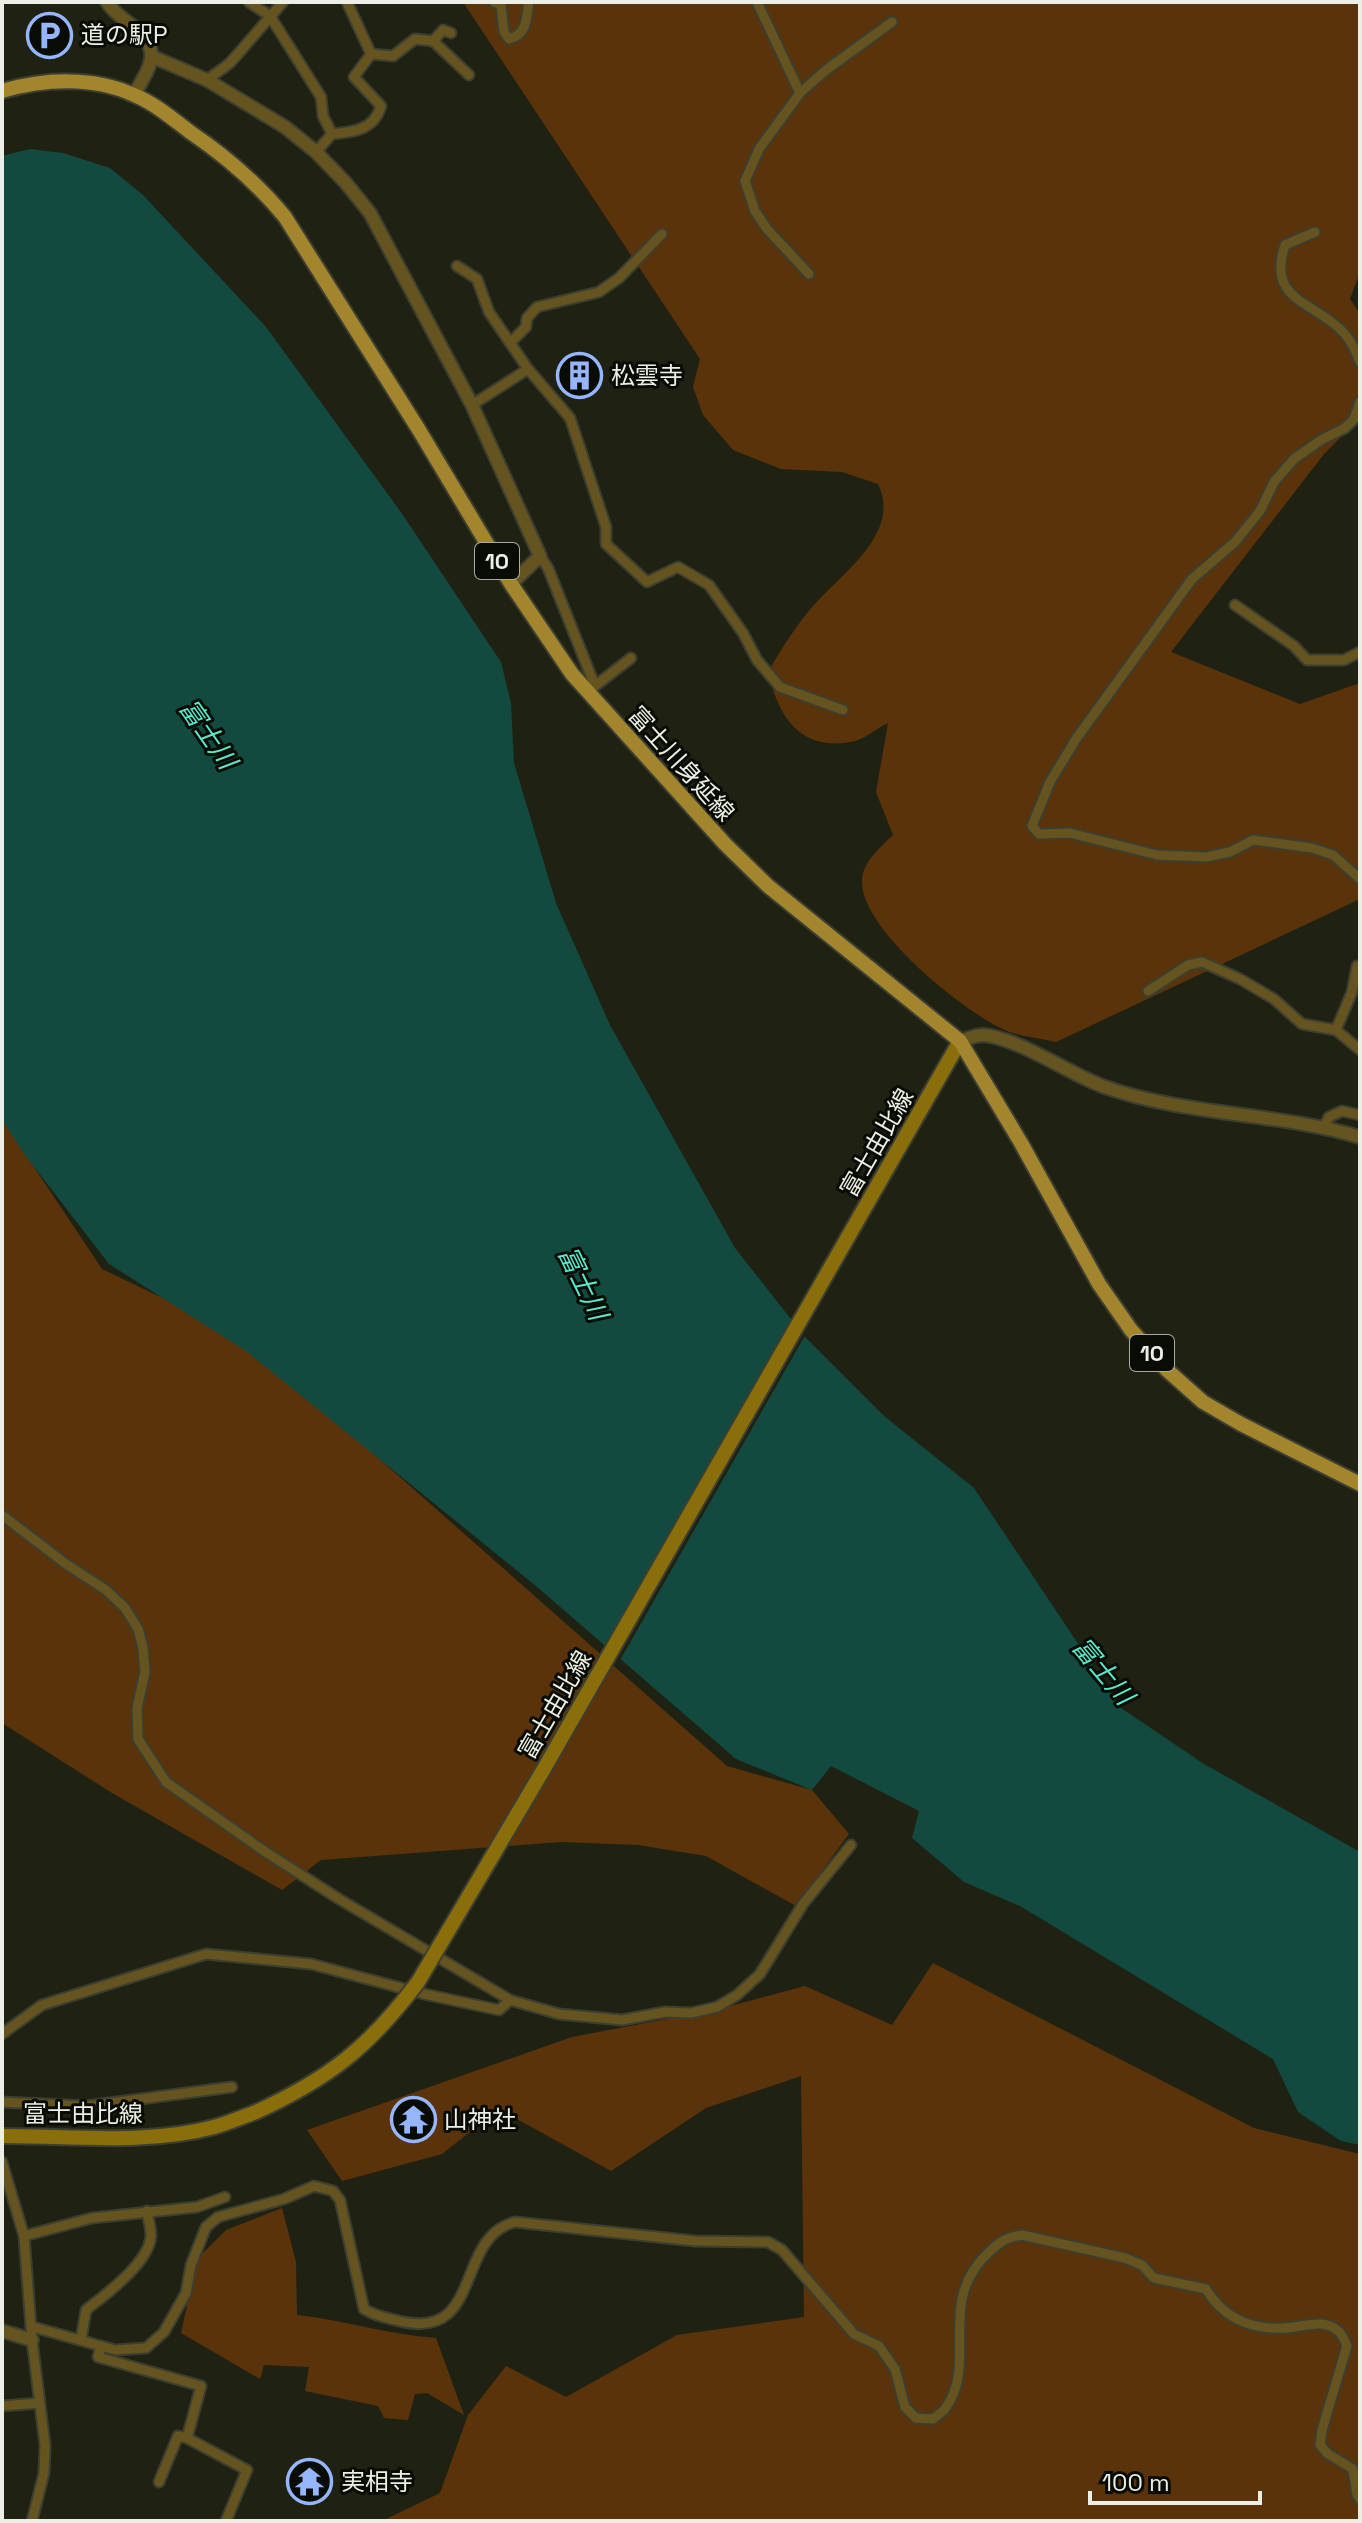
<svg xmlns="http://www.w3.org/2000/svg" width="1362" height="2523" font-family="'Space Grotesk','Noto Sans JP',sans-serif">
  <rect width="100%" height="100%" fill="#1f2213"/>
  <g fill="#5b330b">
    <path d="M463,2h897v270l-10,27 10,15v104l-36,36 -153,198 129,52 60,-21v216l-304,143c-16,-4 -34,-5 -49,-11 -41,-17 -148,-103 -145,-151 1,-19 19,-33 31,-45l-17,-43 12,-69c-11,5 -22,15 -33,18 -53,12 -76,-22 -87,-69 14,-24 27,-45 45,-66 29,-33 89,-73 65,-122l-36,-12 -61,-3 -48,-19 -30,-35 -10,-28 7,-28z"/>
    <polygon points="2,1119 102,1269 238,1334 727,1766 812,1790 849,1834 796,1906 706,1856 638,1845 561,1842 321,1860 282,1890 112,1793 2,1723"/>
    <polygon points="933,1963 1254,2128 1360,2154 1360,2521 382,2521 440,2493 468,2415 506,2366 566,2397 677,2335 804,2317 801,2076 706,2108 611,2171 499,2109 442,2154 342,2181 307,2130 572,2037 719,2009 805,1986 892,2025"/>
    <path d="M282,2208l14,54 1,53c47,5 92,20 139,23l28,77 -37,-22 -12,1 -7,26 -24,-2 -6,-12 -73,-15 4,-24 -45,-2 -4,14 -79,-46 16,-74 29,-29z"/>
  </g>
  <polygon fill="#124a40" points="30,149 63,153 110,168 143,195 266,327 403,515 501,662 511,703 514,763 556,903 610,1025 735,1248 805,1337 884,1416 974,1488 1121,1708 1204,1764 1360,1852 1360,2145 1341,2141 1298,2112 1273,2059 1020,1906 964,1882 912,1838 919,1811 831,1766 812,1790 736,1759 536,1586 246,1351 109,1264 25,1155 2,1120 2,156"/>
  <polygon fill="#1f2213" points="794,1315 807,1332 619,1662 603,1649"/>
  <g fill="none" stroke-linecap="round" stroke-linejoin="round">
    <defs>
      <g id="minor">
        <polyline points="249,2 270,16 321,97 323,116 332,134"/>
        <polyline points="347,2 371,54"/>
        <path d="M494,2l7,3 3,27 5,7c19,-5 17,-21 20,-37"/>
        <polyline points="757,2 800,93"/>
        <polyline points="433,41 469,75"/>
        <polyline points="207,80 230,63 283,2"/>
        <path d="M316,152l16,-18c22,-2 42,-4 49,-28l-27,-29 17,-23 22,2 22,-17 18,2 10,-11 8,3"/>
        <path d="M1315,232l-30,13c-18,55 25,55 56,85 9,8 15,21 19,32"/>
        <polyline points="457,266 477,279 489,312 528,369"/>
        <polyline points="809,274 767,229 755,211 745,181 759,149 800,93 826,70 892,22"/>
        <polyline points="510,343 526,327 527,318 537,307 599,292 619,278 662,234"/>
        <polyline points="1360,402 1354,419 1345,428 1321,440 1294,459 1274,482 1260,511 1235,542 1192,579 1076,739 1050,782 1032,826 1039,834 1070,833 1157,855 1206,857 1230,852 1253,840 1312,848 1333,855 1360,879"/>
        <polyline points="472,405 528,369 570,418 606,527 606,544 647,582 678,567 709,585 743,633 757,660 780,687 843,710"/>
        <polyline points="540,556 548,568 595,686 631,658"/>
        <polyline points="1235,605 1294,646 1307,660 1344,660 1360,652"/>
        <polyline points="1148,991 1188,965 1202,962 1240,979 1274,999 1302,1024 1336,1030 1360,1050"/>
        <polyline points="1336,1030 1352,992 1357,966"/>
        <polyline points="1323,1129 1329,1117 1342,1111 1360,1115"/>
        <polyline points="2,1515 66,1564 106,1590 125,1608 138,1629 143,1648 145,1672 137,1708 138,1739 166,1782 264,1851 339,1899 510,2000 559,2014 622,2020 665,2012 691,2013 717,2007 737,1995 760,1974 803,1904 851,1845"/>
        <polyline points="2,2034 42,2005 206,1954 311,1964 424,1994 499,2010 510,2000"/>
        <polyline points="2,2102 87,2106 232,2087"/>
        <polyline points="2,2162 24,2236 32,2340 45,2445 44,2473 32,2521"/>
        <polyline points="24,2236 92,2218 197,2207 225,2197"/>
        <path d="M33,2327l82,23 31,-2 18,-16 22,-39 5,-28 15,-38 12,-10 66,-18 30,-13 19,5 7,9 24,109c11,7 23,9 35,12 85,21 55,-84 116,-99l180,19 73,1 14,8 72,84 25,12 16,23 10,38 11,11 17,1c5,-4 11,-8 14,-13 31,-47 -12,-105 43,-155 11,-10 17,-14 32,-16l103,23 17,7 12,13 52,11c19,32 51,43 88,38 15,-2 30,-7 43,3 5,3 8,11 10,16l-25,84 -2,15 8,9 25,15 4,26 3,4"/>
        <path d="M81,2340l5,-30c19,-15 63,-47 65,-74 0,-8 -3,-18 -4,-25"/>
        <polyline points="101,2346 98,2357 201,2386 187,2438 247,2470 226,2521"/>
        <polyline points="2,2406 39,2403"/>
        <polyline points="159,2482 178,2436 187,2438"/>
      </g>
      <g id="tertiary">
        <path d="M107,2c6,10 15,16 23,22 34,26 21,40 4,71"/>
        <polyline points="153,57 207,80 285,127 316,152 345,182 370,213 472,405 540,556 511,584"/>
        <path d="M960,1041c7,-2 16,-6 23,-6 35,3 85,38 119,51 83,30 174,26 258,51"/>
        <polyline points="2,2331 32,2340"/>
      </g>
      <g id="secondary">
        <polyline points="940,1076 960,1041"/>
        <path d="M2,2136c69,0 145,9 212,-9 14,-4 28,-10 42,-15"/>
      </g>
      <path id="primary" d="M2,91c42,-12 91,-15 132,4 20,8 39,24 56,37 37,25 67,51 95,85l134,213 92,154 61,90 153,170 43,42 192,155 61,102 78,141 32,46 36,40 36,32 38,22 119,60"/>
    </defs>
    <use href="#minor" stroke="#3c3f30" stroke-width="13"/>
    <use href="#tertiary" stroke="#3c3f30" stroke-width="16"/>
    <use href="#secondary" stroke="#3c3f30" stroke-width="18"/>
    <use href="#primary" stroke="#3c3f30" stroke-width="18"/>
    <use href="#minor" stroke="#655320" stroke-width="9"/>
    <use href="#tertiary" stroke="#655320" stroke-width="12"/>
    <use href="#secondary" stroke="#8b6e0c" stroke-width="14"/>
    <use href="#primary" stroke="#a3852e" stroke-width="14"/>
    <defs>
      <path id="secondary-bridge" d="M256,2112c74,-34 113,-65 162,-130l127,-215 395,-691"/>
    </defs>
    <use href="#secondary-bridge" stroke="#3c3f30" stroke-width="18" stroke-linecap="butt"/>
    <use href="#secondary-bridge" stroke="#8b6e0c" stroke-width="14"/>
  </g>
  <defs>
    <symbol id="parking-ring" viewBox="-11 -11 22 22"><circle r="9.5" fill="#090b05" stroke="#95b6fd" stroke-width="1.5"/><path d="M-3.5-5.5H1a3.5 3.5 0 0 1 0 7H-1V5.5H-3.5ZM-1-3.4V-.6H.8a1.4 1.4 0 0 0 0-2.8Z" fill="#95b6fd"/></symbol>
    <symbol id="building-ring" viewBox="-11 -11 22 22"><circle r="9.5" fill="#090b05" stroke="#95b6fd" stroke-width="1.5"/><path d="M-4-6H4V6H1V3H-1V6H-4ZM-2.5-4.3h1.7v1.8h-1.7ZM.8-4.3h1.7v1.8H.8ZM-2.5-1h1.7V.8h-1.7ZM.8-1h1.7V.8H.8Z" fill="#95b6fd"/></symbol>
    <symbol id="temple-ring" viewBox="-11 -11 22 22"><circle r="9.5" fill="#090b05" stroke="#95b6fd" stroke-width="1.5"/><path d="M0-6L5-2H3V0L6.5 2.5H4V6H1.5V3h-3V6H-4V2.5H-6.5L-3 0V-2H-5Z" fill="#95b6fd"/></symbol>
  </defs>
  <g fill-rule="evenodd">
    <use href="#parking-ring" x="24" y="10" width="51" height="51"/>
    <use href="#building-ring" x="554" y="350" width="51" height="51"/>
    <use href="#temple-ring" x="388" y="2094" width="51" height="51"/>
    <use href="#temple-ring" x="284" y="2456" width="51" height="51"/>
  </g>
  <g text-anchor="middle" stroke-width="6" stroke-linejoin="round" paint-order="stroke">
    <g fill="#090b05" stroke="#a8aba2" stroke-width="2">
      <rect x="475" y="543" width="44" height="36" rx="6"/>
      <rect x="1130" y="1335" width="44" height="36" rx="6"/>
    </g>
    <g font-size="22" font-weight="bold" fill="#ecefe5">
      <text x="497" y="569">10</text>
      <text x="1152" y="1361">10</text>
    </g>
    <g font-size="24" fill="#ecefe5" stroke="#090b05" text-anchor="start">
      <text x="81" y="43">道の駅P</text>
      <text x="611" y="384">松雲寺</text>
      <text x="444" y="2128">山神社</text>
      <text x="341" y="2490">実相寺</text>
    </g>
    <g font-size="24" fill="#ecefe5" stroke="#090b05">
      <text transform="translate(681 764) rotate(48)" y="8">富士川身延線</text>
      <text transform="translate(877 1143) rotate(-60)" y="8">富士由比線</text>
      <text transform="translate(555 1705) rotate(-60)" y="8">富士由比線</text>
      <text x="83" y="2122">富士由比線</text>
    </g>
    <g font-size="26" font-style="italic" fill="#58e9cc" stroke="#090b05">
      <text transform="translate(208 734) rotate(55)" y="9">富士川</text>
      <text transform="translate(583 1283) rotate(64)" y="9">富士川</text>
      <text transform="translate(1103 1671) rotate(50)" y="9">富士川</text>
    </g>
  </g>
  <rect width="1362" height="2523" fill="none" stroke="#ecefe5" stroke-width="8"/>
  <path d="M1090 2491v12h170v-12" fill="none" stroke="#ecefe5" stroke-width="4"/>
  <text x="1102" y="2491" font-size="24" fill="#ecefe5" stroke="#090b05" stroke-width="6" paint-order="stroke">100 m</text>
</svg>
